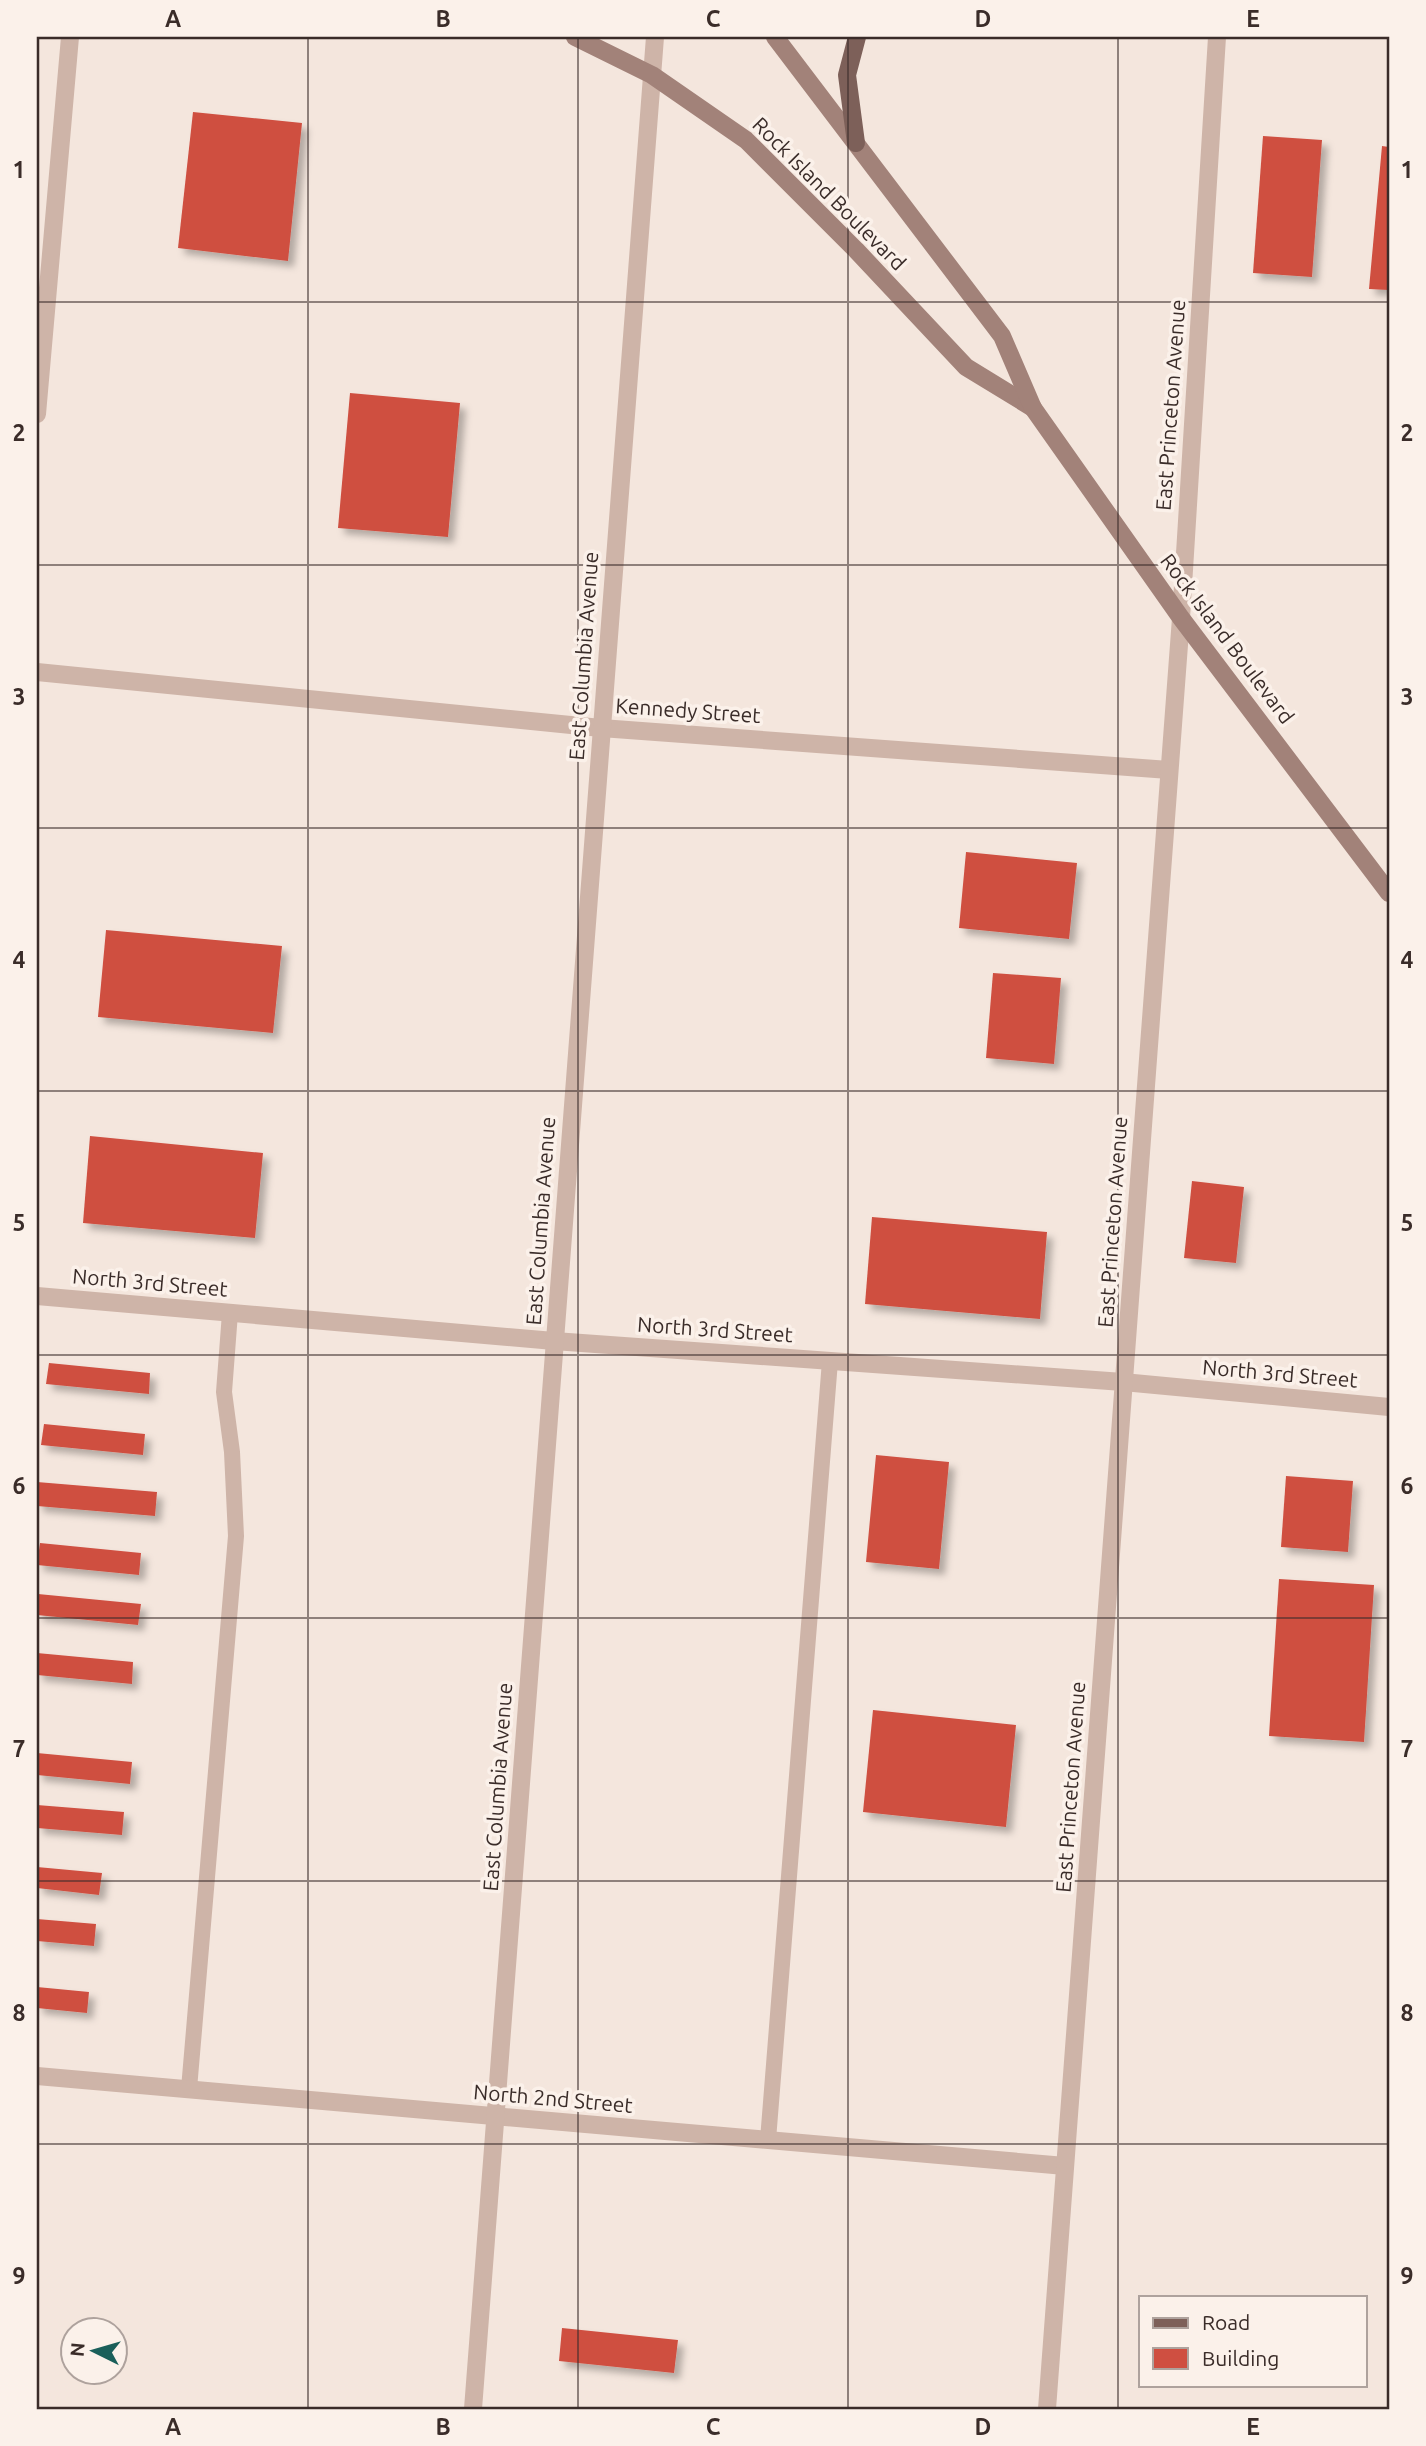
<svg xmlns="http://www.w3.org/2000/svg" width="1426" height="2446" font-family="Ubuntu,sans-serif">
  <defs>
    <filter id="shadow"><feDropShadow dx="6" dy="6" stdDeviation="3.5" flood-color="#0004"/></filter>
  </defs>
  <rect width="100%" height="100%" fill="#f4e6dd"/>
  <g fill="#cf4f41" filter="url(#shadow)">
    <polygon points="193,112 302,123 288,261 178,248"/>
    <polygon points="1263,136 1322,140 1312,277 1253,273"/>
    <polygon points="1382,146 1389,147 1389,290 1369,289"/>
    <polygon points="350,393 460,403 448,537 338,528"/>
    <polygon points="966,852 1077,863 1069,939 959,928"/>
    <polygon points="106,930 282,946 273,1033 98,1017"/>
    <polygon points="993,973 1061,978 1054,1064 986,1058"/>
    <polygon points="90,1136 263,1153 255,1238 83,1223"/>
    <polygon points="1192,1181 1244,1187 1236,1263 1184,1258"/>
    <polygon points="872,1217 1047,1232 1040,1319 865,1304"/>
    <polygon points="49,1363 150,1373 149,1394 46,1384"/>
    <polygon points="44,1424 145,1434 143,1455 41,1445"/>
    <polygon points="876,1455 949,1462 939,1569 866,1562"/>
    <polygon points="1286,1476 1353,1481 1348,1552 1281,1547"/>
    <polygon points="37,1482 157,1492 155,1516 37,1506"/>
    <polygon points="40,1543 141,1553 139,1575 37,1565"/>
    <polygon points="1279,1579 1374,1585 1364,1742 1269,1736"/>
    <polygon points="38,1594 141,1604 138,1625 37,1615"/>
    <polygon points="37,1653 133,1662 132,1684 37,1675"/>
    <polygon points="873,1710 1016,1725 1006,1827 863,1812"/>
    <polygon points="37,1753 132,1762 130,1784 37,1775"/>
    <polygon points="37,1805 124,1812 122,1835 37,1828"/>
    <polygon points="37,1867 102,1873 99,1895 37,1888"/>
    <polygon points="37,1919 96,1924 94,1946 37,1941"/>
    <polygon points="37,1987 89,1992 87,2013 37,2008"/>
    <polygon points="562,2328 678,2340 674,2373 559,2361"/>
  </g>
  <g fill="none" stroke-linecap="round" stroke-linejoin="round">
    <g stroke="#ceb4a8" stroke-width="16">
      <polyline points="189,2089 236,1536 232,1452 224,1392 230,1313"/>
      <polyline points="768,2140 830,1361"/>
    </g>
    <g stroke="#ceb4a8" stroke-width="18">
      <polyline points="37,414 70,37"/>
      <polyline points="37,672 601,728 1169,770"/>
      <polyline points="37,1296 554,1341 1123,1382 1389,1407"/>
      <polyline points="37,2076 1065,2166"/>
      <polyline points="473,2409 655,37"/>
      <polyline points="1047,2409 1181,618 1217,37"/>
    </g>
    <g stroke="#a28279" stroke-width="18">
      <polyline points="575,37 652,75 746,140 856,250 966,367 1033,408"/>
      <polyline points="775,37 1002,336 1033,408 1181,618 1389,893"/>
    </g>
    <polyline stroke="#7d6059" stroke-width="18" points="856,143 847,75 857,37"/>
  </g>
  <path fill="none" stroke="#3a2c29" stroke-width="2" stroke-opacity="0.55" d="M308,37v2372M578,37v2372M848,37v2372M1118,37v2372M37,302h1352M37,565h1352M37,828h1352M37,1091h1352M37,1355h1352M37,1618h1352M37,1881h1352M37,2144h1352"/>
  <g text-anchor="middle" stroke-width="7" stroke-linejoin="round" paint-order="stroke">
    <g font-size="21" fill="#3a2c29" stroke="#fbf1ea">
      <text transform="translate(829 194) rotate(45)" y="7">Rock Island Boulevard</text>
      <text transform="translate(1171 405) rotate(-86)" y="7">East Princeton Avenue</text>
      <text transform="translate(1227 639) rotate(53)" y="7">Rock Island Boulevard</text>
      <text transform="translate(584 656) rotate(-86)" y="7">East Columbia Avenue</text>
      <text transform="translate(688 711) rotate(4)" y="7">Kennedy Street</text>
      <text transform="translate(541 1221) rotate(-86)" y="7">East Columbia Avenue</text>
      <text transform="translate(1113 1222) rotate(-86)" y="7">East Princeton Avenue</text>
      <text transform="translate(150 1283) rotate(5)" y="7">North 3rd Street</text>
      <text transform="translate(715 1330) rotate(4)" y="7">North 3rd Street</text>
      <text transform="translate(1280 1374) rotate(5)" y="7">North 3rd Street</text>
      <text transform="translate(498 1787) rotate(-86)" y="7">East Columbia Avenue</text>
      <text transform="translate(1071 1787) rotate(-86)" y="7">East Princeton Avenue</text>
      <text transform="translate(553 2099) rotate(5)" y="7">North 2nd Street</text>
    </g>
  </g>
  <rect width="1426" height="2446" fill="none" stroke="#fbf1ea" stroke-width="77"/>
  <rect x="1139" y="2296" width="228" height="91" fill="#fbf1ea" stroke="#aea29d" stroke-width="2"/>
  <rect x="1153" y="2318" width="35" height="10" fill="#7d6059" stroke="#aea29d" stroke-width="2"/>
  <text x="1202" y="2330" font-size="21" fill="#3a2c29">Road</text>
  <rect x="1153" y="2348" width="35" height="21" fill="#cf4f41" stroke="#aea29d" stroke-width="2"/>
  <text x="1202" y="2366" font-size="21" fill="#3a2c29">Building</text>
  <g transform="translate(94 2351) rotate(275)"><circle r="33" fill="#fbf1ea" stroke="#aea29d" stroke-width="2"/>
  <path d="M0-5L12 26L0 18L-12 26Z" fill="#1a5f5a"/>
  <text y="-10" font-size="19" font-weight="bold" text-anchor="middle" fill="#3a2c29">N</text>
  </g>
  <rect x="38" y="38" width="1350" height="2370" fill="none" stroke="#3a2c29" stroke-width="2.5"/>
  <g font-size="23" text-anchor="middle" font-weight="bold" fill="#3a2c29">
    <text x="173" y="27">A</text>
    <text x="443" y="27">B</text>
    <text x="713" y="27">C</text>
    <text x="983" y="27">D</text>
    <text x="1253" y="27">E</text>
    <text x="19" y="178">1</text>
    <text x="1407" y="178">1</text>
    <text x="19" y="441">2</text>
    <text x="1407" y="441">2</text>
    <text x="19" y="705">3</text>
    <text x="1407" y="705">3</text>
    <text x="19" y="968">4</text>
    <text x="1407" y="968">4</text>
    <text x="19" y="1231">5</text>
    <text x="1407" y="1231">5</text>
    <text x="19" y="1494">6</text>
    <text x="1407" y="1494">6</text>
    <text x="19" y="1757">7</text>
    <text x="1407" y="1757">7</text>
    <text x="19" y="2021">8</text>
    <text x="1407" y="2021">8</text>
    <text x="19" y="2284">9</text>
    <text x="1407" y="2284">9</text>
    <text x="173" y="2435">A</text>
    <text x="443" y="2435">B</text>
    <text x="713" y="2435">C</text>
    <text x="983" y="2435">D</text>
    <text x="1253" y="2435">E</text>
  </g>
</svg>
